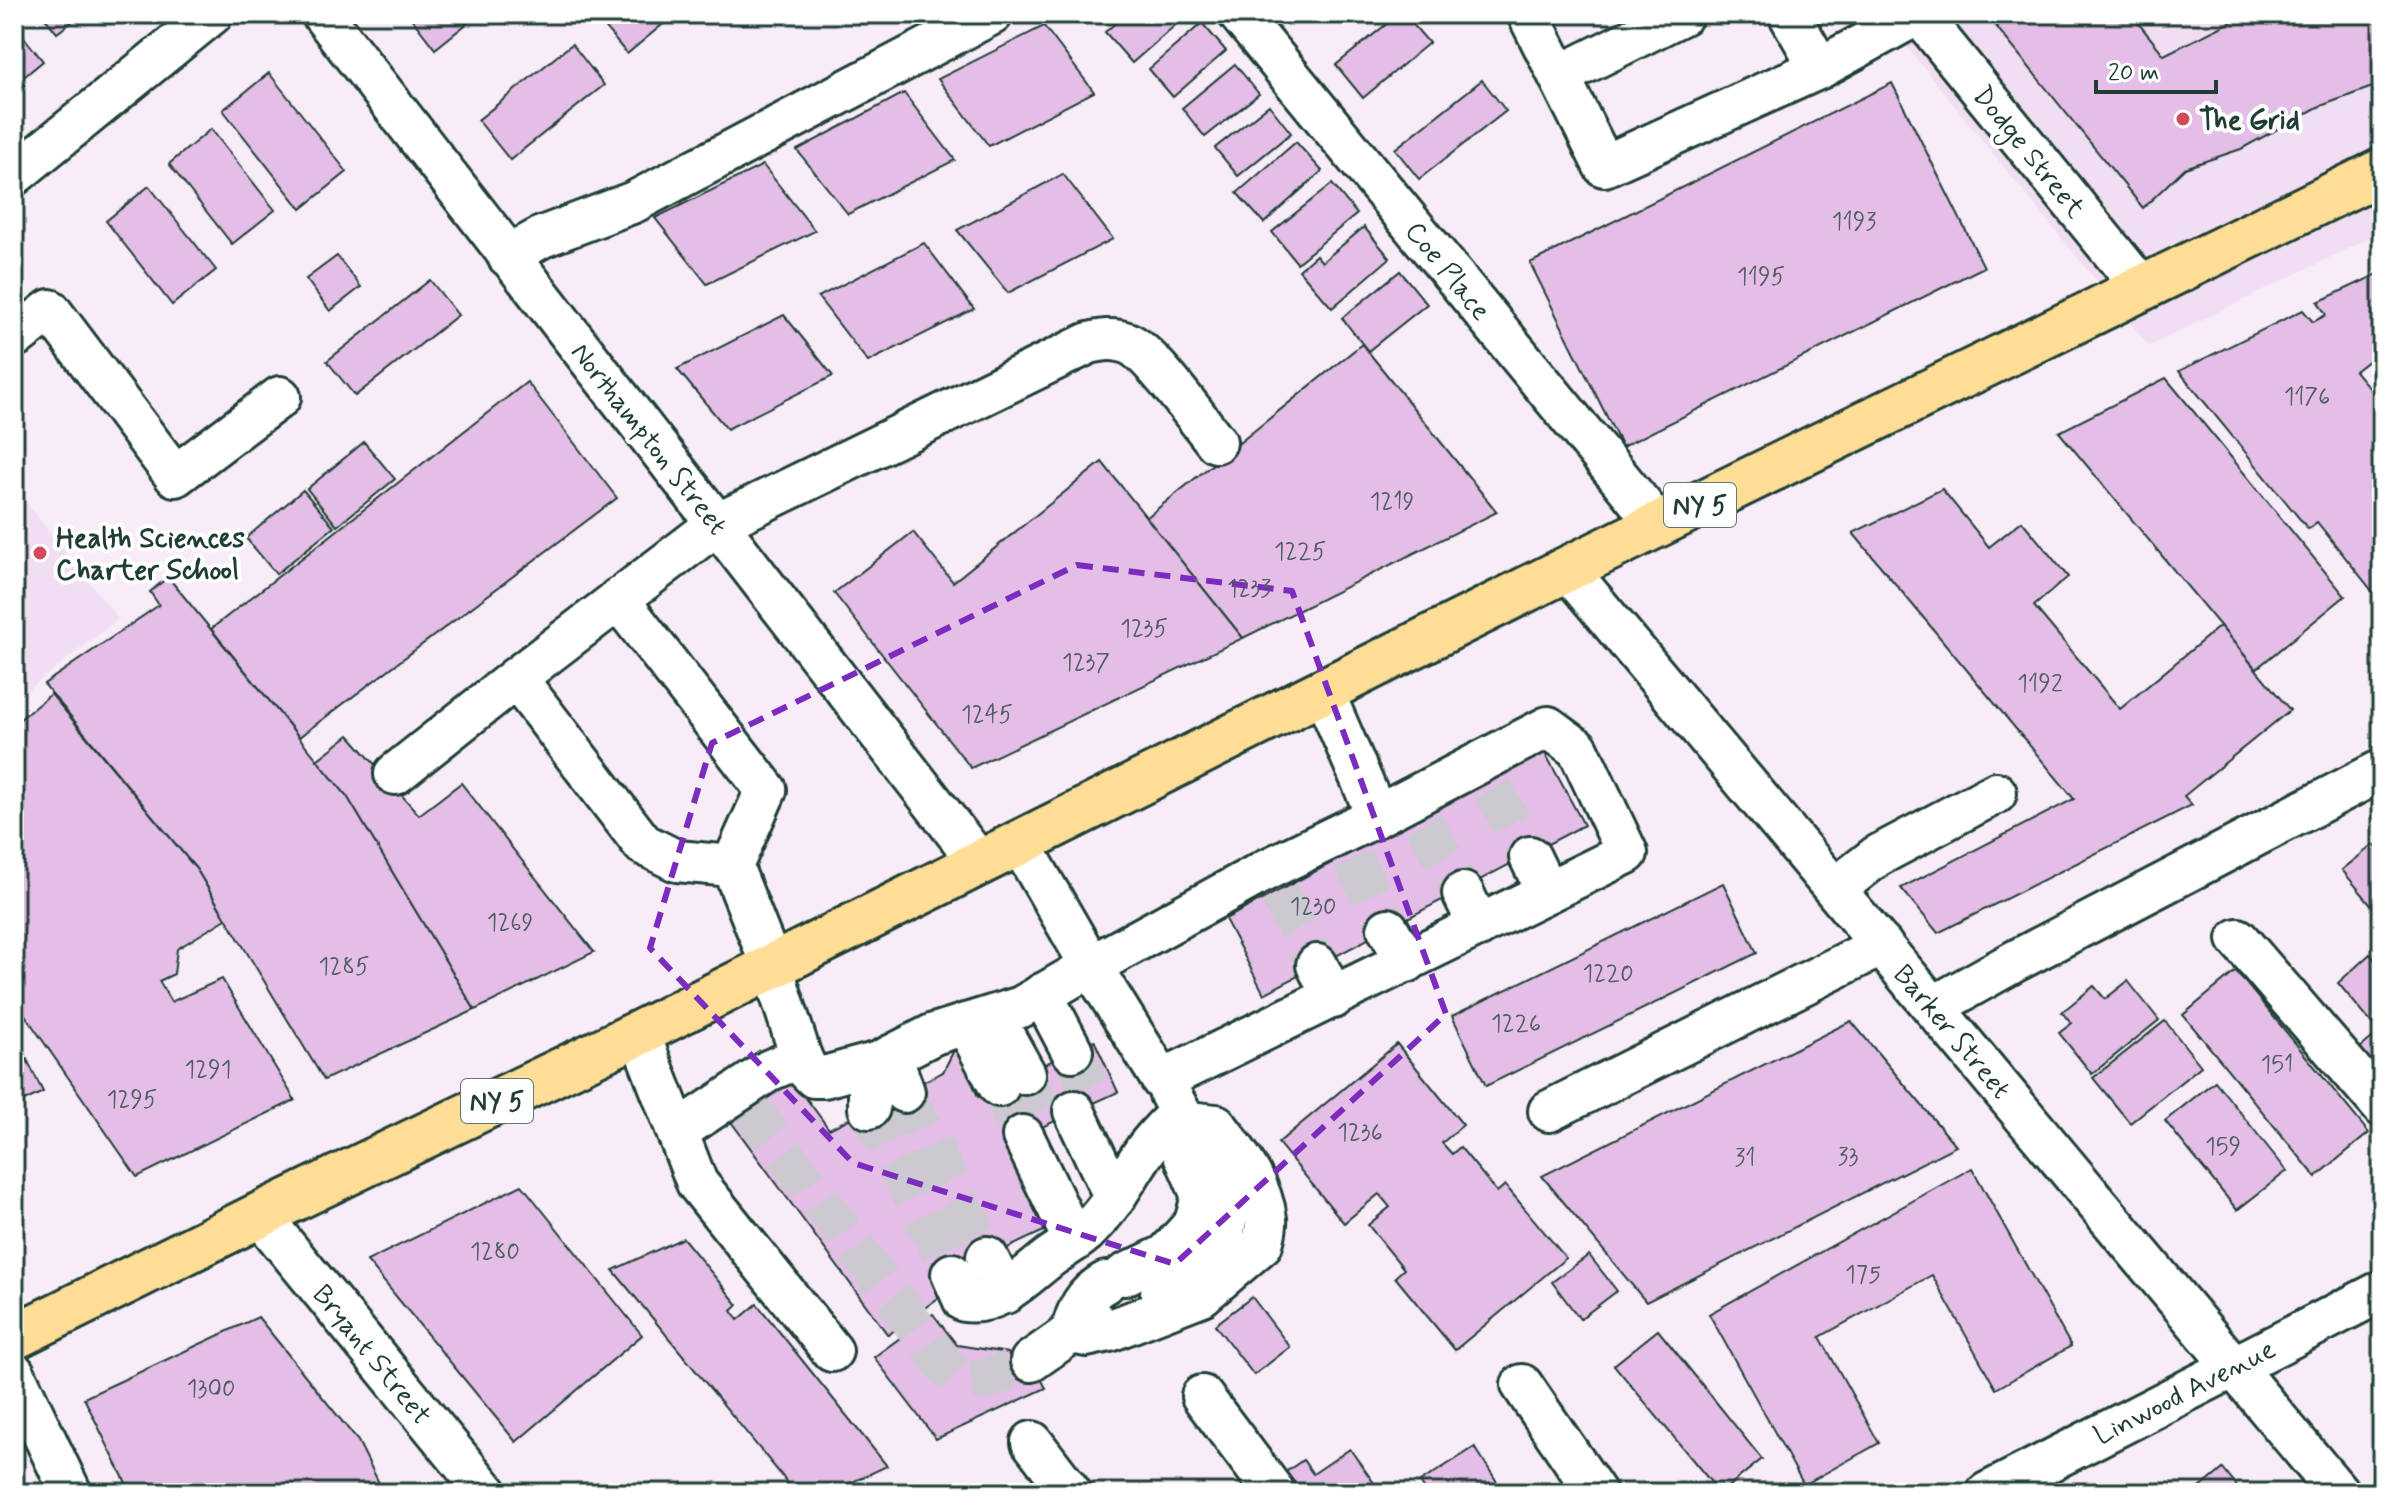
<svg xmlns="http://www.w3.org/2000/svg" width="2396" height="1507" font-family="Mynerve,sans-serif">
  <rect width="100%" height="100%" fill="#f7ecf8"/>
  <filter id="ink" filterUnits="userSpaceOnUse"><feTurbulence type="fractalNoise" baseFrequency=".0125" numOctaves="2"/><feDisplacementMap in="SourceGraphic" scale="16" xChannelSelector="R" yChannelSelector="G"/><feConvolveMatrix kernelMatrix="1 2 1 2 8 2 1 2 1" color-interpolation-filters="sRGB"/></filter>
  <g filter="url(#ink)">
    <g fill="#f1def3">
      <polygon points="1880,14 2382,14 2382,232 2149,346"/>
      <polygon points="14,487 118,619 14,701"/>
    </g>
    <g fill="#e4bee7" stroke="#1f3d34" stroke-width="2">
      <polygon points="42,14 82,14 57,33"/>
      <polygon points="408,14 479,14 435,49"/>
      <polygon points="594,14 655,14 663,24 627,54"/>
      <polygon points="1126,14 1188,14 1132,63 1105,32"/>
      <polygon points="1399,14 1404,14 1429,43 1363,98 1336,65"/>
      <polygon points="1986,14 2131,14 2164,55 2247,14 2382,14 2382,80 2375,86 2318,107 2241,149 2185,168 2143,208"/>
      <polygon points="1202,23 1226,51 1173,97 1149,69"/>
      <polygon points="14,25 43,61 14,85"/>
      <polygon points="1044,26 1094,92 989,146 938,79"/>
      <polygon points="572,44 604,85 510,160 478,120"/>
      <polygon points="1235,64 1259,94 1205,137 1182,108"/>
      <polygon points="269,73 347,172 301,209 223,110"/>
      <polygon points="1482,80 1506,111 1419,179 1395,149"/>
      <polygon points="1892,83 1984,267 1622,447 1530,263"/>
      <polygon points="904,93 955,160 848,214 797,150"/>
      <polygon points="1269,105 1291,133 1238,176 1215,148"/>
      <polygon points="211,129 275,210 232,244 169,164"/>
      <polygon points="1296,142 1322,171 1264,223 1237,193"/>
      <polygon points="763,165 815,231 707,284 655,218"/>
      <polygon points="1063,174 1113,239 1008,293 957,230"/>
      <polygon points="1332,184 1357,214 1297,263 1272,232"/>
      <polygon points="149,186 216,270 172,305 106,221"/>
      <polygon points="1364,227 1390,258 1332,308 1299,270 1316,255 1322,262"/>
      <polygon points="924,243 974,309 868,362 818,297"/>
      <polygon points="337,256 361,287 330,311 306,279"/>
      <polygon points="1400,271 1427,304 1368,351 1342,318"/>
      <polygon points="2382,272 2382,350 2355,371 2382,403 2382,593 2377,597 2317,522 2308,529 2179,371 2303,310 2313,322 2326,315 2318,302"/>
      <polygon points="430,280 458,315 355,396 327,361"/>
      <polygon points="784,315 833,376 727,429 677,369"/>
      <polygon points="1362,344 1497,512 1243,638 1146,518"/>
      <polygon points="2166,378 2345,596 2256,669 2059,432"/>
      <polygon points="527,382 617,498 299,737 211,629"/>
      <polygon points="364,442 395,479 337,526 307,489"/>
      <polygon points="1102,462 1243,638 971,768 834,593 913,532 953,582"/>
      <polygon points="1942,489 1989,547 2022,521 2068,577 2034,606 2120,709 2220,626 2290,710 2184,796 2192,805 1938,933 1901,888 2074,799 1853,533"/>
      <polygon points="303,490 334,527 276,574 246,538"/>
      <polygon points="168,577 347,796 475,1010 324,1080 197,870 44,684 159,605 150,592"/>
      <polygon points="51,694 197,870 226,919 177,949 174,974 159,981 171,1002 222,979 295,1100 137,1177 14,999 14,724"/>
      <polygon points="349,735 419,815 461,783 594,952 475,1010 347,796 317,760"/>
      <polygon points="1544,751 1584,825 1264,994 1225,919"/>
      <polygon points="2374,844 2382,855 2382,911 2379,914 2342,870"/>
      <polygon points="1723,883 1757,953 1486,1086 1452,1016"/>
      <polygon points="2370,954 2382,968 2382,1075 2359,1049 2379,1032 2338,983"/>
      <polygon points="2236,971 2369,1133 2316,1177 2183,1015"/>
      <polygon points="2128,981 2159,1020 2092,1074 2059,1033 2072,1023 2062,1012 2094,986 2105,999"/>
      <polygon points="1851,1021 1956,1146 1646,1302 1542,1176"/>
      <polygon points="2165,1021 2201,1066 2130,1123 2093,1078"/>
      <polygon points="14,1033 43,1092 14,1106"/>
      <polygon points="1094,1040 1118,1092 1007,1143 1048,1229 937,1281 945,1293 888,1335 729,1119 789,1075 829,1129 943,1072 954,1050 981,1061 972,1082 978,1097"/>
      <polygon points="1397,1044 1463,1125 1442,1143 1452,1154 1460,1147 1497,1192 1505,1185 1566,1258 1455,1350 1395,1277 1404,1269 1368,1225 1390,1207 1379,1194 1344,1223 1278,1143"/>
      <polygon points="2215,1081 2287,1171 2237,1210 2165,1121"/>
      <polygon points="1972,1168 2071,1346 1996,1389 1932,1275 1820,1337 1879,1443 1804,1485 1709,1314"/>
      <polygon points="522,1185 642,1335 516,1442 367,1261"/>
      <polygon points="683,1238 738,1305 732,1311 738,1320 757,1304 887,1466 829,1493 796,1493 613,1270"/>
      <polygon points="1589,1255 1617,1291 1580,1319 1552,1282"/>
      <polygon points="1252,1297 1290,1347 1254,1375 1215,1325"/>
      <polygon points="933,1314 957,1345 1008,1353 1013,1363 1028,1354 1046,1388 936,1439 874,1357"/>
      <polygon points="258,1317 358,1441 384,1493 131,1493 84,1398"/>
      <polygon points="1658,1330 1762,1459 1720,1493 1614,1365"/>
      <polygon points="1475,1447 1504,1493 1427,1493 1420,1482"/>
      <polygon points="1350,1449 1381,1493 1287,1493 1277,1478 1303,1460 1313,1474"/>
      <polygon points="2223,1469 2242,1493 2194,1493"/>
    </g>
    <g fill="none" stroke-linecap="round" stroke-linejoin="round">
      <g stroke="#ccc9d1" stroke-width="40" stroke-dasharray="40 20" stroke-linecap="butt">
        <polyline points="1492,789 1530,857"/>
        <polyline points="1423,823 1463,893"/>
        <polyline points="1353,859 1388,929"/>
        <polyline points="1279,894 1317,965"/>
        <polyline points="1072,1051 1096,1102"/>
        <polyline points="1025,1074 1048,1124"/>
        <polyline points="999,1086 1023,1136"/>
        <polyline points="904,1092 987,1257"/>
        <polyline points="748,1105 945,1366 963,1382 987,1379 1031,1361"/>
        <polyline points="869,1108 952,1274"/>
      </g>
      <defs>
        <g id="minor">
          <polyline points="322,14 979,862"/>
          <polyline points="1239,14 1659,526"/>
          <polyline points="1528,14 1604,166 1820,68 1918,14"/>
          <polyline points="1789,14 1820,68"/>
          <polyline points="1919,14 2142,288"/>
          <polyline points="1559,76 1683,14"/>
          <polyline points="14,175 212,14"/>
          <polyline points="508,256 542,237 634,202 992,14"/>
          <polyline points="14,330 18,335 50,310 175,476 280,397"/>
          <path d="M1216,442c-18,-22 -66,-91 -89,-99 -14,-5 -24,-3 -38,0l-372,181 -201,154 127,166 34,17 55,5 40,101 29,90 6,13 7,7h10l55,-15 55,-28 87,-27 70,-41 71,114 465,-227 -49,-104 -30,-22 -171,89"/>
          <polyline points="1567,569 2339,1493"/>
          <polyline points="618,599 766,790 732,866"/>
          <polyline points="395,774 516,678"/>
          <polyline points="1020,843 1091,966 1266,870 1377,816 1323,691"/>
          <polyline points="1530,857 1547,892"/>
          <polyline points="1835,889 1877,856 1996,793"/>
          <polyline points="1463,893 1479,926"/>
          <polyline points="1388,929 1407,962"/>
          <polyline points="2238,939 2382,1106"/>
          <polyline points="1317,965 1333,998"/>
          <polyline points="1042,994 1072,1051"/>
          <polyline points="1933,1007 2017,960 2382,770"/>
          <polyline points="993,1016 1025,1074"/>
          <polyline points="966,1024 999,1086"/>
          <polyline points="639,1033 697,1183 832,1351"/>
          <polyline points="891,1056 904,1092"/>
          <polyline points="869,1108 869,1091"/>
          <polyline points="1074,1111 1115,1198"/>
          <polyline points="1549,1111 1882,945"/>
          <polyline points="677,1132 770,1070 801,1057"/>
          <polyline points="1023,1136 1074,1241"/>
          <polyline points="260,1215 487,1493"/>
          <polyline points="987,1257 1005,1293"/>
          <path d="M952,1274l12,27c35,5 60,-24 85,-43 13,-10 29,-17 40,-29 24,-24 38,-53 57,-80 10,-14 22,-25 34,-37l-10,-18"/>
          <polyline points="1161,1294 1180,1284 1224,1231 1230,1200 1222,1173 1207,1151"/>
          <path d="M1071,1333l15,3 23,-5 93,-36 60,-51c2,-7 5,-17 4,-25 -4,-36 -29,-66 -50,-94l-28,-3 -5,30 19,44 -7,27 -29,32 -42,20"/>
          <path d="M1071,1333c6,-23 13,-39 35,-51"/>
          <polyline points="1031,1361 1071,1333 1095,1321"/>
          <polyline points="14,1373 71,1493"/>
          <polyline points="1522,1385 1596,1493"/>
          <polyline points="1202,1396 1275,1493"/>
          <polyline points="1032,1442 1071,1493"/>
          <polyline points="1987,1493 2382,1291"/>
        </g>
        <polyline id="major" points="14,1337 260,1215 639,1033 1567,569 2382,171"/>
      </defs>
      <use href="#minor" stroke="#1f3d34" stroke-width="46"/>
      <use href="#major" stroke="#1f3d34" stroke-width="50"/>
      <use href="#minor" stroke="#fff" stroke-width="40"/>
      <use href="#major" stroke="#fedd96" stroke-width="44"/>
    </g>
  </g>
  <path fill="none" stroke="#7b2cbf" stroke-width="6" stroke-dasharray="16 10" stroke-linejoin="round" d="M1077,565l215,26 154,423 -271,250 -322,-101 -203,-215 62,-205z"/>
  <g fill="#d1495b" stroke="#fff" stroke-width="3">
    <circle cx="2183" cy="119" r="8"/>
    <circle cx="40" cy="553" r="8"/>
  </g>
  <g text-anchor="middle" stroke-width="8" stroke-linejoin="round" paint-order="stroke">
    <g font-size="24" fill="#505d61">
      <text x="1854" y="229">1193</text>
      <text x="1761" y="284">1195</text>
      <text x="2307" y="404">1176</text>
      <text x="1392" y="509">1219</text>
      <text x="1300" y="559">1225</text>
      <text x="1249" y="596">1233</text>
      <text x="1144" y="636">1235</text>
      <text x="1086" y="670">1237</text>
      <text x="2040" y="691">1192</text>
      <text x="987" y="722">1245</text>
      <text x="1313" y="914">1230</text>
      <text x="510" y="930">1269</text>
      <text x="344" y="974">1285</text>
      <text x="1608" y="981">1220</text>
      <text x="1516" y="1031">1226</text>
      <text x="2277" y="1072">151</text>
      <text x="208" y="1077">1291</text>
      <text x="132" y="1107">1295</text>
      <text x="1360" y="1140">1236</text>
      <text x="2223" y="1154">159</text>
      <text x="1848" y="1164">33</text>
      <text x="1745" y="1165">31</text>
      <text x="495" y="1259">1280</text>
      <text x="1863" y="1282">175</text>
      <text x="211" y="1396">1300</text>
    </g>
    <g fill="#fff" stroke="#627771" stroke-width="2">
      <rect x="1664" y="483" width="72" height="44" rx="6"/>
      <rect x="461" y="1079" width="72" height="44" rx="6"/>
    </g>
    <g font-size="26" font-weight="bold" fill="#1f3d34">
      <text x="1700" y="514">NY 5</text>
      <text x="497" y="1110">NY 5</text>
    </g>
    <g font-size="28" font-weight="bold" fill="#1f3d34" stroke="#fff" text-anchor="start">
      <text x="2199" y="129">The Grid</text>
      <text x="56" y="547">Health Sciences<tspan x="56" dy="32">Charter School</tspan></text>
    </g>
    <g font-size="28" fill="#1f3d34" stroke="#fff">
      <text transform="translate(2030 151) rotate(51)" y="10">Dodge Street</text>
      <text transform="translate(1449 270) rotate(51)" y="10">Coe Place</text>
      <text transform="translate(650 438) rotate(52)" y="10">Northampton Street</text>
      <text transform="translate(1953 1031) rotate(50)" y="10">Barker Street</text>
      <text transform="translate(373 1354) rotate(51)" y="10">Bryant Street</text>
      <text transform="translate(2184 1391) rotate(-27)" y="10">Linwood Avenue</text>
    </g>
  </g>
  <rect width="2396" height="1507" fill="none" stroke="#fff" stroke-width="48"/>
  <rect x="24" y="24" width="2348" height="1459" fill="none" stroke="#1f3d34" stroke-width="3" filter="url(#ink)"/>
  <path d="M2096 80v12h120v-12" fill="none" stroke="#1f3d34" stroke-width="4"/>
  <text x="2108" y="80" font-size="24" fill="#1f3d34" stroke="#ffffff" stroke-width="6" paint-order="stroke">20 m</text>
</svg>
